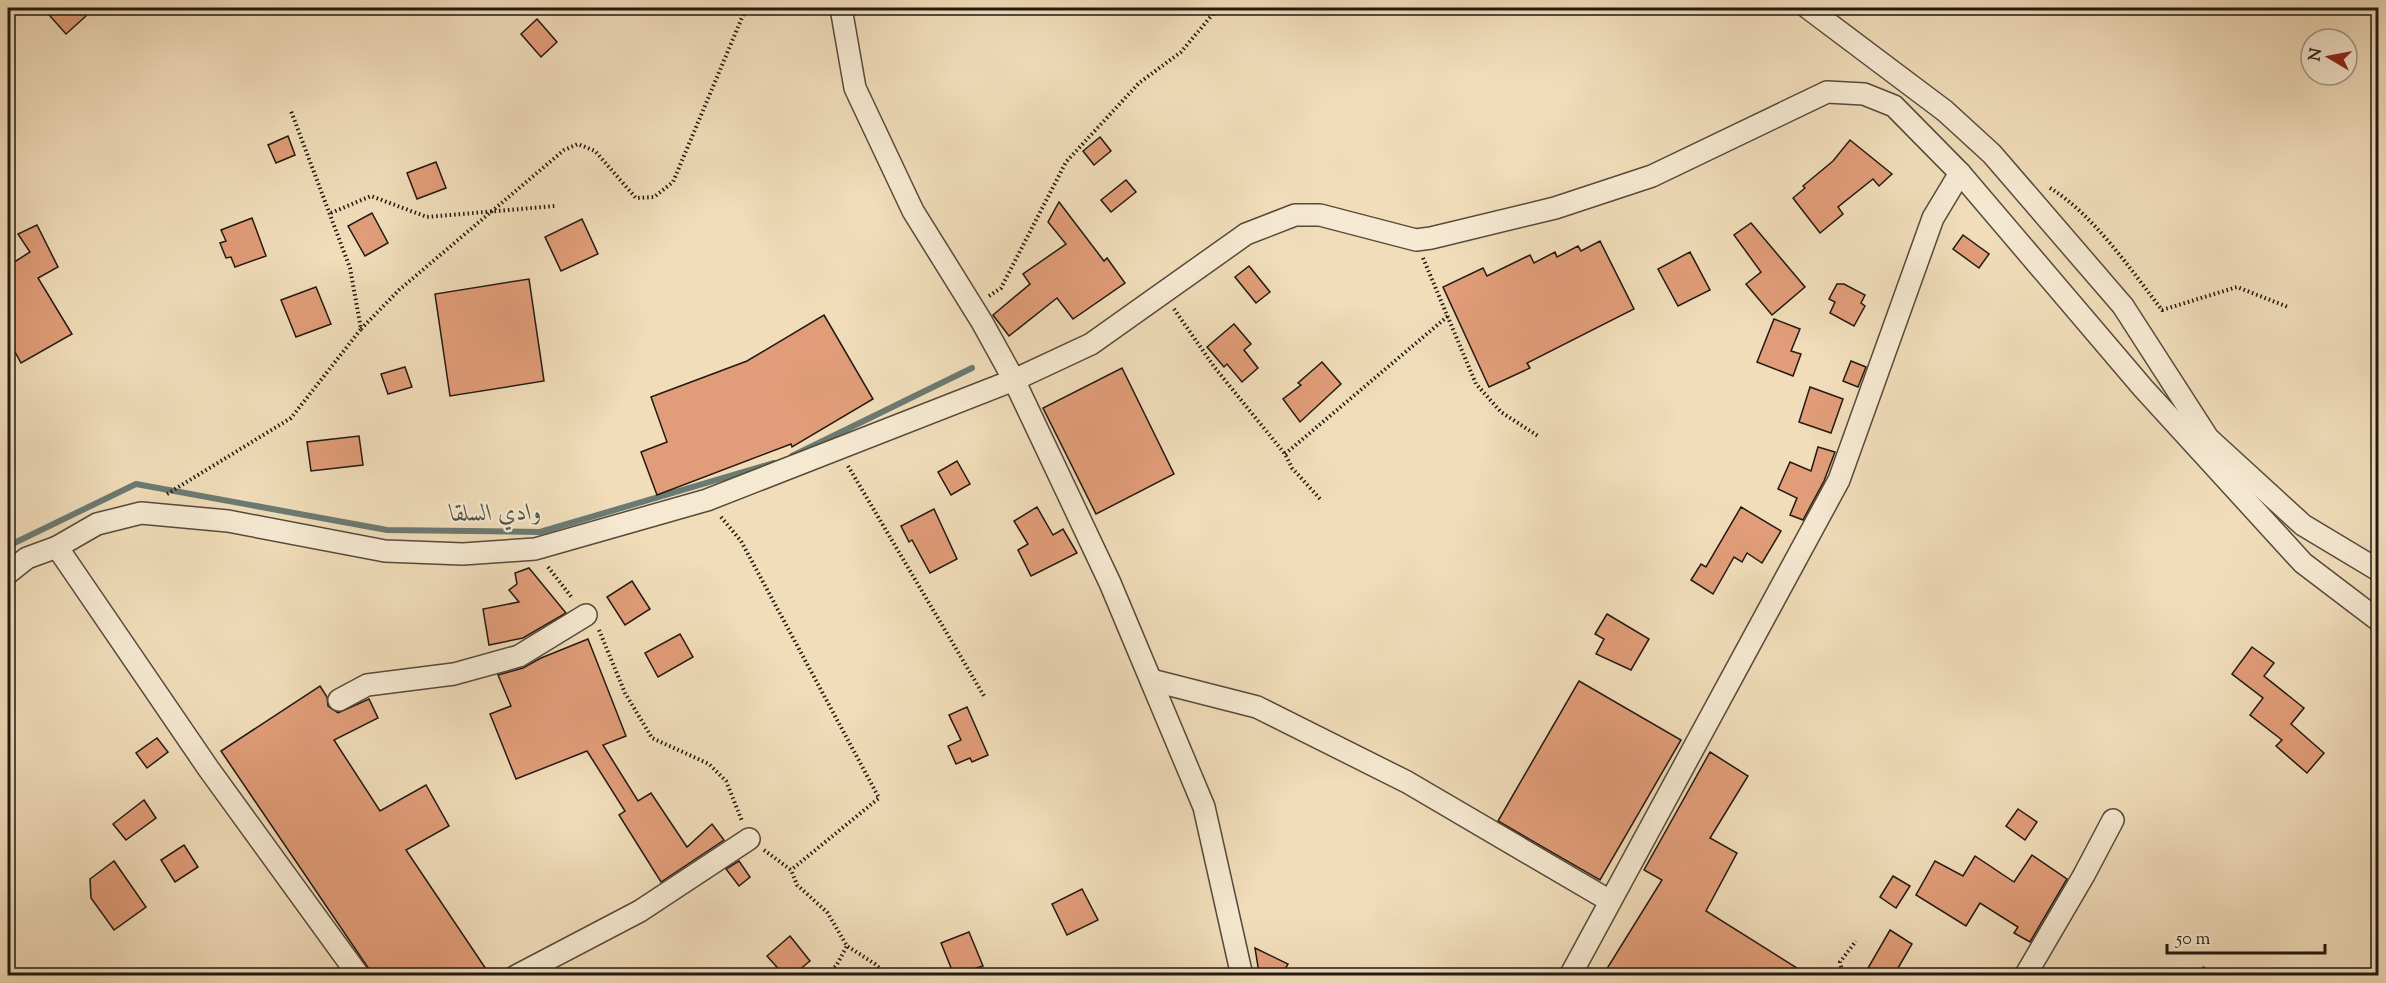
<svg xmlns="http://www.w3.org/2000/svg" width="2386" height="983" font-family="'Sorts Mill Goudy',Amiri,serif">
  <rect width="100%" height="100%" fill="#f1ddba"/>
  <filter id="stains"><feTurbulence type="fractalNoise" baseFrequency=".00333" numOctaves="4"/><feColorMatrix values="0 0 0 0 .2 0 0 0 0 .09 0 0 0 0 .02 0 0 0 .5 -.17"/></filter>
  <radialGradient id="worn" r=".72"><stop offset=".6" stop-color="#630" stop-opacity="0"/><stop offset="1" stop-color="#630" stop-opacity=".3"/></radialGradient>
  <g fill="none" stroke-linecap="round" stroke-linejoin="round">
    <g stroke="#6b7a73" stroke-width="6">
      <polyline points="792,456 972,368"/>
      <polyline points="8,546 136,484 387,530 540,532 774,463"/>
    </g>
  </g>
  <g fill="#e19d79" stroke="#221911" stroke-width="1.5">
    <polygon points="43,8 79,8 86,16 66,34"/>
    <polygon points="537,19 557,42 541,57 521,34"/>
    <polygon points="288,136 295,155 276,163 268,145"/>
    <polygon points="1100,137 1111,151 1094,165 1083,151"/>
    <polygon points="1850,140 1892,174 1879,186 1873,179 1838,207 1843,214 1820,233 1793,198 1805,188 1803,186 1833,161"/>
    <polygon points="436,162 446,188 417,199 407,173"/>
    <polygon points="1126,180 1136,192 1111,212 1101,200"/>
    <polygon points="1059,202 1104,261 1107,258 1125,283 1073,319 1057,298 1009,336 993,315 1030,284 1023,274 1066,244 1048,222"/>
    <polygon points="372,213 388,243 365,256 348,226"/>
    <polygon points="252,218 266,256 235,267 231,257 226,258 220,243 226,241 221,230"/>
    <polygon points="582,219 598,254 561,271 545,237"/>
    <polygon points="1751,223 1805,287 1772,315 1746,284 1761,272 1734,235"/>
    <polygon points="37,225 58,267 38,278 72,334 21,363 8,339 8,266 30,252 18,234"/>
    <polygon points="1963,235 1989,254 1979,268 1953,249"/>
    <polygon points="1600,241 1634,309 1527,363 1530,368 1489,387 1443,287 1483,268 1487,276 1530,255 1534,263 1555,252 1557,257 1578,246 1581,251"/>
    <polygon points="1690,252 1710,290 1678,306 1658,269"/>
    <polygon points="1249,266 1270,292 1256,303 1235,277"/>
    <polygon points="529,279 544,381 450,396 435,294"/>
    <polygon points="1837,284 1844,284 1865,295 1861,303 1865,306 1854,326 1830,313 1835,302 1829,299"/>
    <polygon points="316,287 331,324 296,337 281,300"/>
    <polygon points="824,315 873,399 792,447 791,444 657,495 641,452 667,442 651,397 747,361"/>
    <polygon points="1774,319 1800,329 1791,351 1801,354 1793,376 1757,362"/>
    <polygon points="1234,324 1251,344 1244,350 1258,368 1242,382 1227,364 1224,367 1207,347"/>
    <polygon points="1851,361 1866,367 1858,387 1843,381"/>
    <polygon points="1322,362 1341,384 1300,422 1283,399 1301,385 1298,383"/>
    <polygon points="405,367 412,387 388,394 381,374"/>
    <polygon points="1122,368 1174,474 1096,514 1043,408"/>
    <polygon points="1810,387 1843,399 1831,433 1799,422"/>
    <polygon points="359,436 363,465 311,471 307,442"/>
    <polygon points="1818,447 1835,452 1824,481 1803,520 1790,515 1797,498 1778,489 1790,462 1811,471"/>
    <polygon points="957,461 970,484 951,495 938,472"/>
    <polygon points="1037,507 1053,535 1063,529 1077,553 1031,576 1018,550 1028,544 1014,521"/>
    <polygon points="1741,507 1781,531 1762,563 1747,553 1742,562 1734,557 1713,594 1691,580 1701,564 1706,567"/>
    <polygon points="934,509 957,559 930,573 912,540 909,542 901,526"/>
    <polygon points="529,568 566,613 523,638 489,645 483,609 519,602 509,590 517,584 515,573"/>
    <polygon points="632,581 650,609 625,625 607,597"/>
    <polygon points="1607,614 1649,639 1631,670 1596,654 1604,639 1595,634"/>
    <polygon points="680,634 693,657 658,677 645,653"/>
    <polygon points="588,639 626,736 603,745 638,801 651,793 687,847 712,824 724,840 661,882 619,815 625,811 587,751 516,779 490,714 511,706 498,675 523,668 541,658"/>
    <polygon points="2252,647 2274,663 2264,676 2304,708 2291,724 2324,753 2307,773 2276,746 2282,740 2250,715 2263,698 2232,674"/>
    <polygon points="1579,681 1681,740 1600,880 1498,821"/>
    <polygon points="320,686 327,697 328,706 338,713 369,699 378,718 334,740 380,811 426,785 449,826 406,850 490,975 373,975 221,751"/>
    <polygon points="967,707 988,755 972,762 970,758 956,764 948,746 961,740 949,715"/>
    <polygon points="157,738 168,752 147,768 136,753"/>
    <polygon points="1710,752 1748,776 1710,838 1737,853 1706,911 1808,975 1603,975 1662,880 1644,870"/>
    <polygon points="144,800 156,818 126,840 113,824"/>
    <polygon points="2018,809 2037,822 2025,840 2006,826"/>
    <polygon points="184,845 198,867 175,882 161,860"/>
    <polygon points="2032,855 2067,879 2030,942 2014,933 2018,927 1980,903 1966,926 1916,895 1935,861 1963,876 1975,856 2014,882"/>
    <polygon points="114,861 146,907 114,930 91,898 90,879"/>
    <polygon points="739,861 750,877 739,886 726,869"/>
    <polygon points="1893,876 1910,886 1896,908 1880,897"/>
    <polygon points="1082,889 1098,920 1067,935 1052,904"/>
    <polygon points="1890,930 1912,944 1894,975 1864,975"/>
    <polygon points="969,932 983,966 954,975 941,943"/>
    <polygon points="790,936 810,961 793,975 784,975 767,956"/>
    <polygon points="1255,948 1288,964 1282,975 1259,973"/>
  </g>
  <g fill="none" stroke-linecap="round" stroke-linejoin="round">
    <defs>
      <g id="minor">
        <polyline points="841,8 855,88 913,211 982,322 1014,380 1110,583 1204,807 1242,976"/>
        <polyline points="1808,8 1945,111 1992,154 2123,306 2208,438 2303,525 2378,570"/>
        <polyline points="57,547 208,768 359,976"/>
        <polyline points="8,573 27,558 57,547 97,524 141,513 228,521 385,551 463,554 535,549 707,500 1014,380 1091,344 1246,234 1295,215 1320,215 1416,240 1431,238 1555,208 1652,176 1827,92 1864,94 1894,106 1960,173 2143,388 2303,563 2378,620"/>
        <polyline points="1151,680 1257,707 1407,782 1610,901"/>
        <polyline points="339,700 367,685 454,674 519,656 586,615"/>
        <polyline points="516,976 640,911 749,839"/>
        <polyline points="1570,976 1839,480 1933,218 1960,173"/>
        <polyline points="2025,976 2084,875 2113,820"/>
      </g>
    </defs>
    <use href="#minor" stroke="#564a3b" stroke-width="24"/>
    <g stroke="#221911" stroke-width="4" stroke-dasharray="1.5 3" stroke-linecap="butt">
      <path d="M2050,188c43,26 81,82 112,122l75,-23 51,20"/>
      <polyline points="331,213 371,196 427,217 555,206"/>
      <polyline points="1423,258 1476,384 1501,412 1538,436"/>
      <polyline points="989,296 1001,288 1066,162 1139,83 1181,52 1218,8"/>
      <polyline points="1174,309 1215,368 1285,454 1292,468 1321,500"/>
      <polyline points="361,329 399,290 564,150 578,144 595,151 636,198 654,197 673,182 746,8"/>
      <polyline points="1285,454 1448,316"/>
      <polyline points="848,466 984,696"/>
      <polyline points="167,494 291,418 361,329 350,268 291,111"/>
      <polyline points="721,517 741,541 879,798 791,870"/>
      <polyline points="548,567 573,599"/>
      <polyline points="599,630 625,693 652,738 709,764 726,781 742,821"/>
      <polyline points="764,850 791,870 797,885 827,912 847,946 875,964 888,976"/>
      <polyline points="824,976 836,966 847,946"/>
      <polyline points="1843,976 1840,962 1856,941"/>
      <polyline points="2199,976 2206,965"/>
    </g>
    <use href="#minor" stroke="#f6e9d2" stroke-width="21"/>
  </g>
  <g text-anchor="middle" stroke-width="4.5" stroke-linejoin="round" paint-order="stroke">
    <g font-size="24" font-style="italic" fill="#4c524a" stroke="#f6e9d2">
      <text transform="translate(496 512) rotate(-1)" y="8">وادي السلقا</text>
    </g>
  </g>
  <rect width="2386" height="983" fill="none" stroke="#f1ddba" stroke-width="30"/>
  <rect x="9" y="9" width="2368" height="965" fill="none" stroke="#221911" stroke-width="3"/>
  <rect x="15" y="15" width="2356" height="953" fill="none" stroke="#221911" stroke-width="1.5"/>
  <g transform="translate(2329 57) rotate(280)"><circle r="28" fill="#f6e9d2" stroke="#a19685" stroke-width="1.5"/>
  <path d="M0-4.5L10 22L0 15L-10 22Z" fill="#8f2418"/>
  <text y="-9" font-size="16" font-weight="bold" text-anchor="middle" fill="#221911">N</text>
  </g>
  <path d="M2167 944v9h158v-9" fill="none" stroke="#221911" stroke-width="3"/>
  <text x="2176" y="944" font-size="18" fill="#221911" stroke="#f6e9d2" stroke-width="4.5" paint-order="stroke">50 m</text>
  <rect width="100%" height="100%" filter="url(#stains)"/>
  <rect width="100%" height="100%" fill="url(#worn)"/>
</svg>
